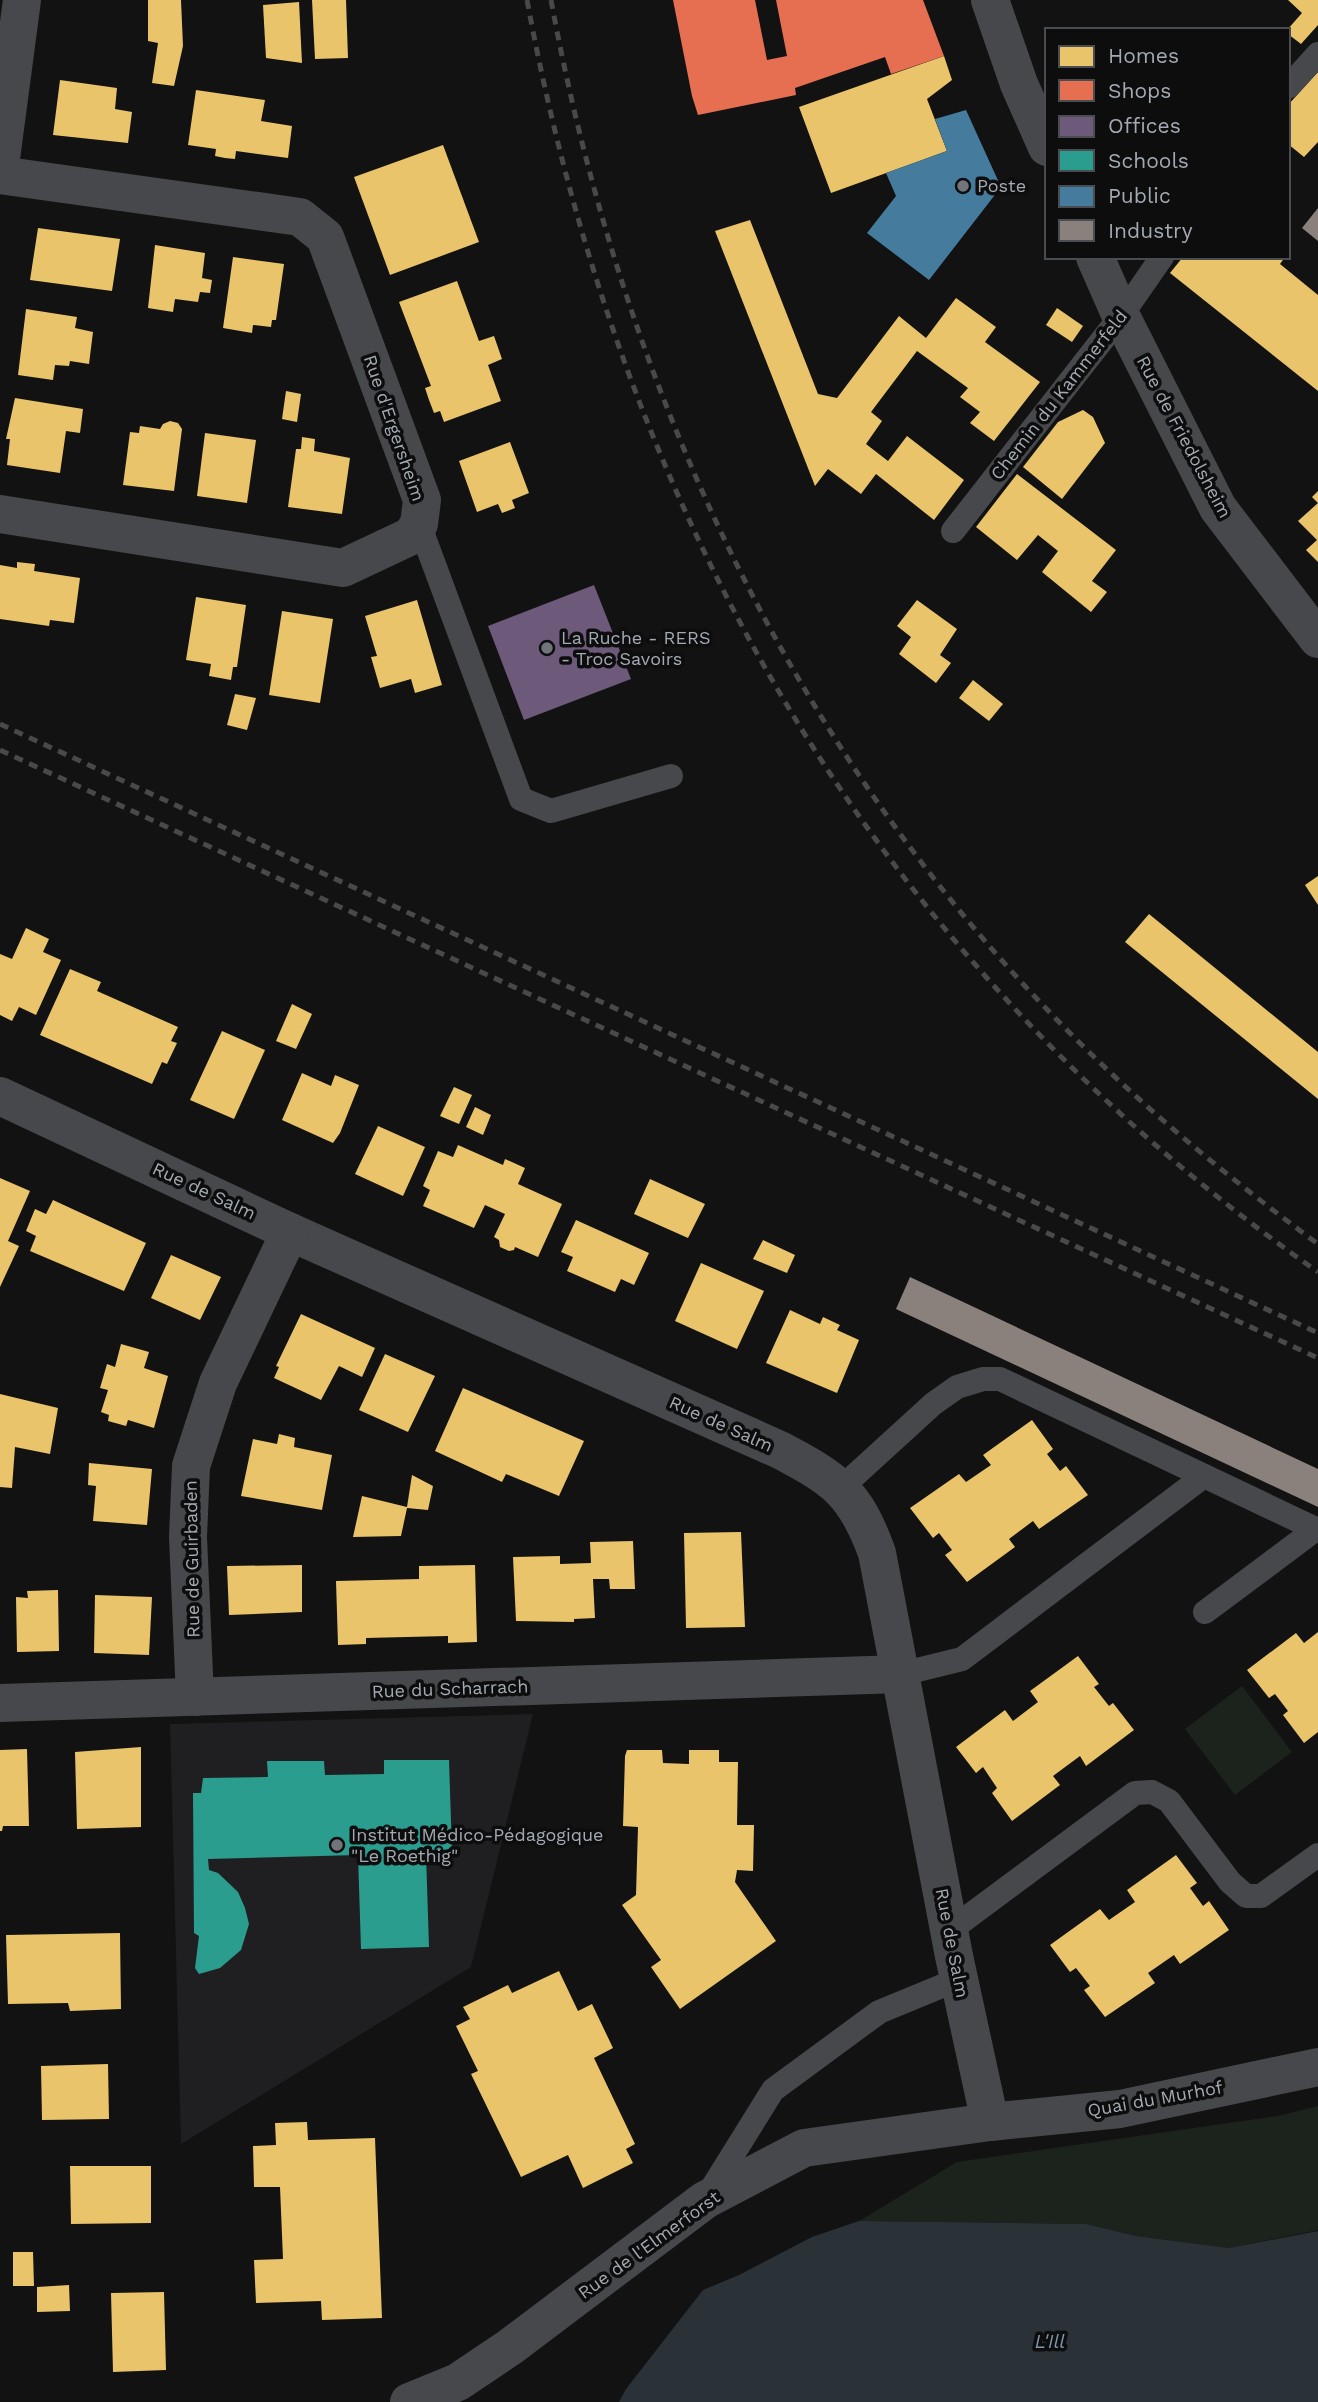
<svg xmlns="http://www.w3.org/2000/svg" width="1318" height="2402" font-family="'Work Sans',sans-serif">
  <rect width="100%" height="100%" fill="#121213"/>
  <polygon fill="#1f1f21" points="533,1714 471,1967 181,2144 170,1724"/>
  <g fill="#1c231d">
    <polygon points="1242,1686 1292,1752 1235,1795 1185,1729"/>
    <polygon points="1318,2106 1318,2230 1229,2248 1136,2236 1086,2224 859,2221 957,2162 1278,2116"/>
  </g>
  <polygon fill="#2a3237" points="859,2221 1086,2224 1136,2236 1229,2248 1318,2231 1318,2402 619,2402 626,2389 703,2290 739,2275 812,2237"/>
  <g fill="#e9c46a">
    <polygon points="148,0 181,0 183,46 174,86 152,83 158,43 148,41"/>
    <polygon points="312,0 346,0 348,58 315,59"/>
    <polygon points="1288,0 1318,0 1318,25 1301,44 1288,34 1287,30 1302,13"/>
    <polygon points="299,2 302,63 266,58 263,5"/>
    <polygon points="944,56 952,80 927,99 947,151 831,193 799,107"/>
    <polygon points="1318,72 1318,142 1304,157 1288,144 1288,105"/>
    <polygon points="60,80 117,88 115,109 132,112 128,143 53,135"/>
    <polygon points="196,90 265,100 261,121 292,126 288,158 236,151 235,159 225,158 215,156 216,149 188,145"/>
    <polygon points="443,145 479,242 390,275 354,177"/>
    <polygon points="750,220 818,394 837,398 899,316 926,338 956,298 996,327 985,342 1040,382 994,441 970,423 980,412 960,397 968,388 917,351 871,412 882,421 866,444 888,461 907,436 964,480 934,520 876,474 861,494 828,469 815,486 715,231"/>
    <polygon points="38,228 120,239 112,291 30,280"/>
    <polygon points="155,245 205,253 202,278 212,280 210,293 200,292 198,302 175,299 173,312 148,308"/>
    <polygon points="233,257 284,264 276,320 272,320 271,327 253,325 252,333 223,328"/>
    <polygon points="1183,257 1285,257 1280,264 1318,295 1318,391 1170,273"/>
    <polygon points="457,281 479,341 494,336 502,359 488,365 501,401 444,422 440,411 434,413 429,400 425,388 431,386 399,302"/>
    <polygon points="1057,308 1083,326 1072,342 1046,325"/>
    <polygon points="26,309 77,317 75,328 93,332 89,364 70,361 69,366 55,365 53,380 18,375"/>
    <polygon points="286,391 301,394 297,422 282,419"/>
    <polygon points="15,398 83,409 80,433 66,431 60,473 7,465 10,439 6,439"/>
    <polygon points="1083,410 1093,417 1105,443 1062,499 1023,467 1058,422"/>
    <polygon points="170,421 178,423 182,429 174,491 123,485 130,432 139,433 140,426 160,429 163,424"/>
    <polygon points="205,433 256,440 247,503 197,496"/>
    <polygon points="302,437 315,439 314,451 350,458 342,514 288,507 296,449 301,449"/>
    <polygon points="510,442 529,493 512,500 515,508 502,513 498,504 477,512 459,461"/>
    <polygon points="1017,474 1116,550 1092,581 1107,592 1091,612 1042,572 1058,551 1038,535 1017,560 976,527"/>
    <polygon points="1318,491 1318,562 1306,550 1317,540 1298,521 1318,503 1312,497"/>
    <polygon points="17,562 35,564 34,571 80,578 74,623 50,620 49,626 0,619 0,565 17,568"/>
    <polygon points="196,597 246,605 237,667 233,667 231,680 209,676 211,664 186,660"/>
    <polygon points="417,600 442,685 415,693 411,679 380,688 371,657 377,656 365,616"/>
    <polygon points="917,600 957,629 940,655 951,663 936,683 899,654 911,637 897,626"/>
    <polygon points="282,611 333,619 320,703 269,695"/>
    <polygon points="973,680 1003,704 989,721 959,698"/>
    <polygon points="235,694 256,698 247,730 227,725"/>
    <polygon points="1318,876 1318,905 1305,885"/>
    <polygon points="1149,914 1318,1052 1318,1099 1125,942"/>
    <polygon points="26,928 49,939 43,952 61,960 36,1015 19,1007 12,1021 0,1015 0,954 12,959"/>
    <polygon points="70,969 101,982 97,991 178,1027 171,1041 177,1043 167,1064 162,1062 152,1084 40,1035"/>
    <polygon points="292,1004 312,1014 296,1049 276,1041"/>
    <polygon points="222,1031 265,1050 234,1119 190,1100"/>
    <polygon points="302,1073 331,1086 335,1075 359,1085 340,1133 333,1143 282,1120"/>
    <polygon points="454,1087 472,1095 459,1124 440,1116"/>
    <polygon points="475,1107 491,1115 483,1135 466,1127"/>
    <polygon points="378,1126 425,1147 403,1196 355,1174"/>
    <polygon points="458,1145 503,1165 505,1159 525,1168 518,1184 562,1204 538,1257 515,1247 514,1250 509,1251 500,1247 499,1240 494,1237 505,1214 485,1205 474,1228 423,1206 430,1190 423,1186 438,1151 453,1157"/>
    <polygon points="0,1178 30,1191 8,1241 19,1246 0,1287"/>
    <polygon points="650,1179 705,1204 688,1238 634,1214"/>
    <polygon points="53,1200 146,1243 124,1291 30,1251 36,1236 26,1231 35,1209 46,1214"/>
    <polygon points="576,1220 649,1253 634,1285 621,1279 615,1292 567,1271 573,1257 561,1252"/>
    <polygon points="763,1240 795,1255 787,1273 753,1259"/>
    <polygon points="171,1255 221,1277 200,1320 151,1298"/>
    <polygon points="701,1263 764,1291 737,1349 675,1321"/>
    <polygon points="790,1310 820,1324 823,1317 840,1325 837,1330 859,1340 837,1393 766,1363"/>
    <polygon points="301,1314 375,1348 362,1377 339,1366 321,1400 274,1378 279,1367 276,1366"/>
    <polygon points="121,1344 149,1352 144,1368 168,1376 154,1428 128,1420 126,1426 108,1421 109,1415 101,1412 108,1390 100,1388 107,1364 115,1367"/>
    <polygon points="385,1354 435,1376 408,1432 359,1410"/>
    <polygon points="463,1388 584,1441 559,1496 506,1474 502,1482 435,1451"/>
    <polygon points="0,1394 58,1408 50,1454 15,1447 12,1488 0,1487"/>
    <polygon points="1032,1420 1053,1449 1047,1454 1060,1471 1066,1466 1088,1495 1039,1529 1033,1521 1009,1539 1015,1547 967,1582 945,1555 952,1550 939,1533 933,1538 910,1508 959,1474 966,1482 991,1465 983,1455"/>
    <polygon points="279,1434 295,1438 294,1447 332,1455 322,1510 241,1496 253,1439 277,1444"/>
    <polygon points="89,1463 152,1469 147,1525 93,1521 96,1486 88,1485"/>
    <polygon points="412,1475 433,1486 428,1510 407,1508 401,1536 353,1537 362,1496 407,1507"/>
    <polygon points="741,1532 745,1627 686,1628 684,1533"/>
    <polygon points="633,1541 635,1589 610,1589 609,1579 593,1579 595,1618 574,1619 574,1622 516,1621 513,1557 560,1556 560,1564 591,1563 590,1542"/>
    <polygon points="302,1565 302,1612 229,1615 227,1566"/>
    <polygon points="475,1565 477,1642 448,1643 448,1636 366,1638 366,1644 338,1645 336,1581 419,1579 419,1566"/>
    <polygon points="58,1590 59,1651 17,1652 16,1597 28,1598 27,1591"/>
    <polygon points="95,1595 152,1597 149,1655 94,1653"/>
    <polygon points="1318,1632 1318,1732 1304,1743 1283,1715 1288,1711 1275,1694 1269,1698 1247,1670 1296,1633 1304,1643"/>
    <polygon points="1078,1656 1099,1684 1094,1687 1109,1706 1113,1703 1134,1730 1086,1766 1080,1756 1053,1776 1060,1785 1012,1821 992,1793 997,1788 983,1767 976,1773 956,1747 1005,1710 1013,1721 1038,1702 1030,1691"/>
    <polygon points="141,1747 141,1827 77,1829 75,1752"/>
    <polygon points="27,1749 29,1826 3,1826 2,1831 0,1831 0,1750"/>
    <polygon points="627,1750 662,1750 663,1763 689,1764 689,1750 719,1750 719,1762 738,1762 737,1825 754,1825 753,1871 737,1870 735,1882 776,1941 680,2009 651,1967 661,1960 622,1905 636,1895 638,1827 623,1826 625,1756"/>
    <polygon points="1176,1855 1197,1883 1190,1888 1203,1906 1209,1901 1229,1930 1180,1964 1174,1955 1148,1973 1155,1983 1105,2017 1084,1990 1090,1986 1076,1968 1070,1972 1050,1945 1100,1909 1109,1920 1135,1902 1127,1890"/>
    <polygon points="120,1933 121,2009 70,2011 68,2003 8,2004 6,1935"/>
    <polygon points="559,1971 578,2011 592,2004 613,2048 594,2058 635,2144 626,2149 633,2163 583,2188 568,2155 521,2177 471,2074 478,2071 456,2026 470,2019 463,2007 508,1985 512,1993"/>
    <polygon points="108,2064 109,2119 42,2120 41,2066"/>
    <polygon points="307,2122 308,2140 375,2138 382,2318 322,2320 321,2301 256,2303 254,2260 283,2259 280,2187 254,2187 253,2146 276,2145 275,2123"/>
    <polygon points="70,2166 151,2166 151,2223 71,2224"/>
    <polygon points="13,2252 33,2252 34,2286 13,2286"/>
    <polygon points="69,2285 70,2311 37,2312 37,2287"/>
    <polygon points="164,2292 166,2370 113,2372 111,2293"/>
  </g>
  <polygon fill="#e76f51" points="673,0 755,0 767,60 787,56 776,0 923,0 944,56 891,74 885,57 795,88 796,95 698,115 692,96"/>
  <polygon fill="#6d597a" points="594,585 631,679 524,720 488,626"/>
  <polygon fill="#2a9d8f" points="384,1760 449,1760 452,1852 426,1854 429,1947 361,1949 358,1855 208,1859 209,1870 218,1873 238,1892 245,1908 249,1924 241,1950 220,1968 199,1974 195,1968 199,1936 194,1933 193,1793 201,1793 203,1778 268,1777 267,1761 324,1761 325,1775 384,1774"/>
  <polygon fill="#457b9d" points="966,110 1001,187 929,280 867,233 896,196 886,173 947,151 935,119"/>
  <g fill="#8a817c">
    <polygon points="1318,208 1318,241 1302,228"/>
    <polygon points="910,1277 1318,1469 1318,1507 896,1309"/>
  </g>
  <g fill="none" stroke-linecap="round" stroke-linejoin="round">
    <g stroke="#47484b" stroke-width="24">
      <polyline points="1288,87 1318,54"/>
      <polyline points="419,524 521,799 551,811 671,776"/>
      <polyline points="953,531 1121,316 1162,257"/>
      <polyline points="841,1488 933,1404 957,1387 983,1379 1000,1379 1318,1530"/>
      <polyline points="1205,1612 1316,1529"/>
      <polyline points="901,1674 962,1659 1204,1476"/>
      <polyline points="949,1931 1135,1793 1152,1792 1169,1801 1230,1882 1246,1896 1261,1896 1318,1855"/>
      <polyline points="707,2196 773,2090 879,2012 959,1979"/>
    </g>
    <g stroke="#47484b" stroke-width="38">
      <polyline points="990,0 1019,84 1047,147"/>
      <polyline points="0,166 22,0"/>
      <polyline points="0,175 300,217 325,237 422,500 419,524 411,536 343,568 0,514"/>
      <polyline points="1095,257 1121,316 1218,508 1318,639"/>
      <path d="M0,1096l290,136 490,218c55,29 75,42 97,103l77,403 36,166"/>
      <polyline points="195,1697 188,1537 191,1466 218,1383 290,1232"/>
      <polyline points="0,1703 901,1674"/>
      <polyline points="409,2402 458,2382 510,2347 705,2200 804,2148 990,2122 1120,2109 1318,2067"/>
    </g>
    <g stroke="#47494b" stroke-width="5" stroke-dasharray="9 7" stroke-linecap="butt">
      <path d="M527,0c97,523 351,964 791,1272"/>
      <path d="M551,0c73,395 247,767 536,1050 72,71 150,134 231,194"/>
      <polyline points="0,724 1318,1333"/>
      <polyline points="0,750 1318,1358"/>
    </g>
  </g>
  <g fill="#71757b" stroke="#0d0d0e" stroke-width="2.5">
    <circle cx="963" cy="186" r="7"/>
    <circle cx="547" cy="648" r="7"/>
    <circle cx="337" cy="1845" r="7"/>
  </g>
  <g text-anchor="middle" stroke-width="7" stroke-linejoin="round" paint-order="stroke">
    <g font-size="18" fill="#a4aab3" stroke="#0d0d0e" text-anchor="start">
      <text x="977" y="192">Poste</text>
      <text x="561" y="644">La Ruche - RERS<tspan x="561" dy="21">- Troc Savoirs</tspan></text>
      <text x="351" y="1841">Institut Médico-Pédagogique<tspan x="351" dy="21">"Le Roethig"</tspan></text>
    </g>
    <g font-size="18" fill="#a4aab3" stroke="#0d0d0e">
      <text transform="translate(1059 395) rotate(-52)" y="6">Chemin du Kammerfeld</text>
      <text transform="translate(394 428) rotate(71)" y="6">Rue d'Ergersheim</text>
      <text transform="translate(1184 437) rotate(62)" y="6">Rue de Friedolsheim</text>
      <text transform="translate(204 1191) rotate(25)" y="6">Rue de Salm</text>
      <text transform="translate(721 1424) rotate(24)" y="6">Rue de Salm</text>
      <text transform="translate(192 1559) rotate(-91)" y="6">Rue de Guirbaden</text>
      <text transform="translate(450 1689) rotate(-2)" y="6">Rue du Scharrach</text>
      <text transform="translate(952 1943) rotate(79)" y="6">Rue de Salm</text>
      <text transform="translate(1155 2099) rotate(-10)" y="6">Quai du Murhof</text>
      <text transform="translate(649 2245) rotate(-36)" y="6">Rue de l'Elmerforst</text>
    </g>
    <g font-size="19" font-style="italic" fill="#7c9aad" stroke="#0d0d0e">
      <text x="1050" y="2348">L'Ill</text>
    </g>
  </g>
  <rect x="1045" y="28" width="245" height="231" fill="#0d0d0e" stroke="#494c50" stroke-width="2"/>
  <rect x="1059" y="46" width="35" height="21" fill="#e9c46a" stroke="#494c50" stroke-width="2"/>
  <text x="1108" y="63" font-size="21" fill="#a4aab3">Homes</text>
  <rect x="1059" y="80" width="35" height="21" fill="#e76f51" stroke="#494c50" stroke-width="2"/>
  <text x="1108" y="98" font-size="21" fill="#a4aab3">Shops</text>
  <rect x="1059" y="116" width="35" height="21" fill="#6d597a" stroke="#494c50" stroke-width="2"/>
  <text x="1108" y="133" font-size="21" fill="#a4aab3">Offices</text>
  <rect x="1059" y="150" width="35" height="21" fill="#2a9d8f" stroke="#494c50" stroke-width="2"/>
  <text x="1108" y="168" font-size="21" fill="#a4aab3">Schools</text>
  <rect x="1059" y="186" width="35" height="21" fill="#457b9d" stroke="#494c50" stroke-width="2"/>
  <text x="1108" y="203" font-size="21" fill="#a4aab3">Public</text>
  <rect x="1059" y="220" width="35" height="21" fill="#8a817c" stroke="#494c50" stroke-width="2"/>
  <text x="1108" y="238" font-size="21" fill="#a4aab3">Industry</text>
</svg>
